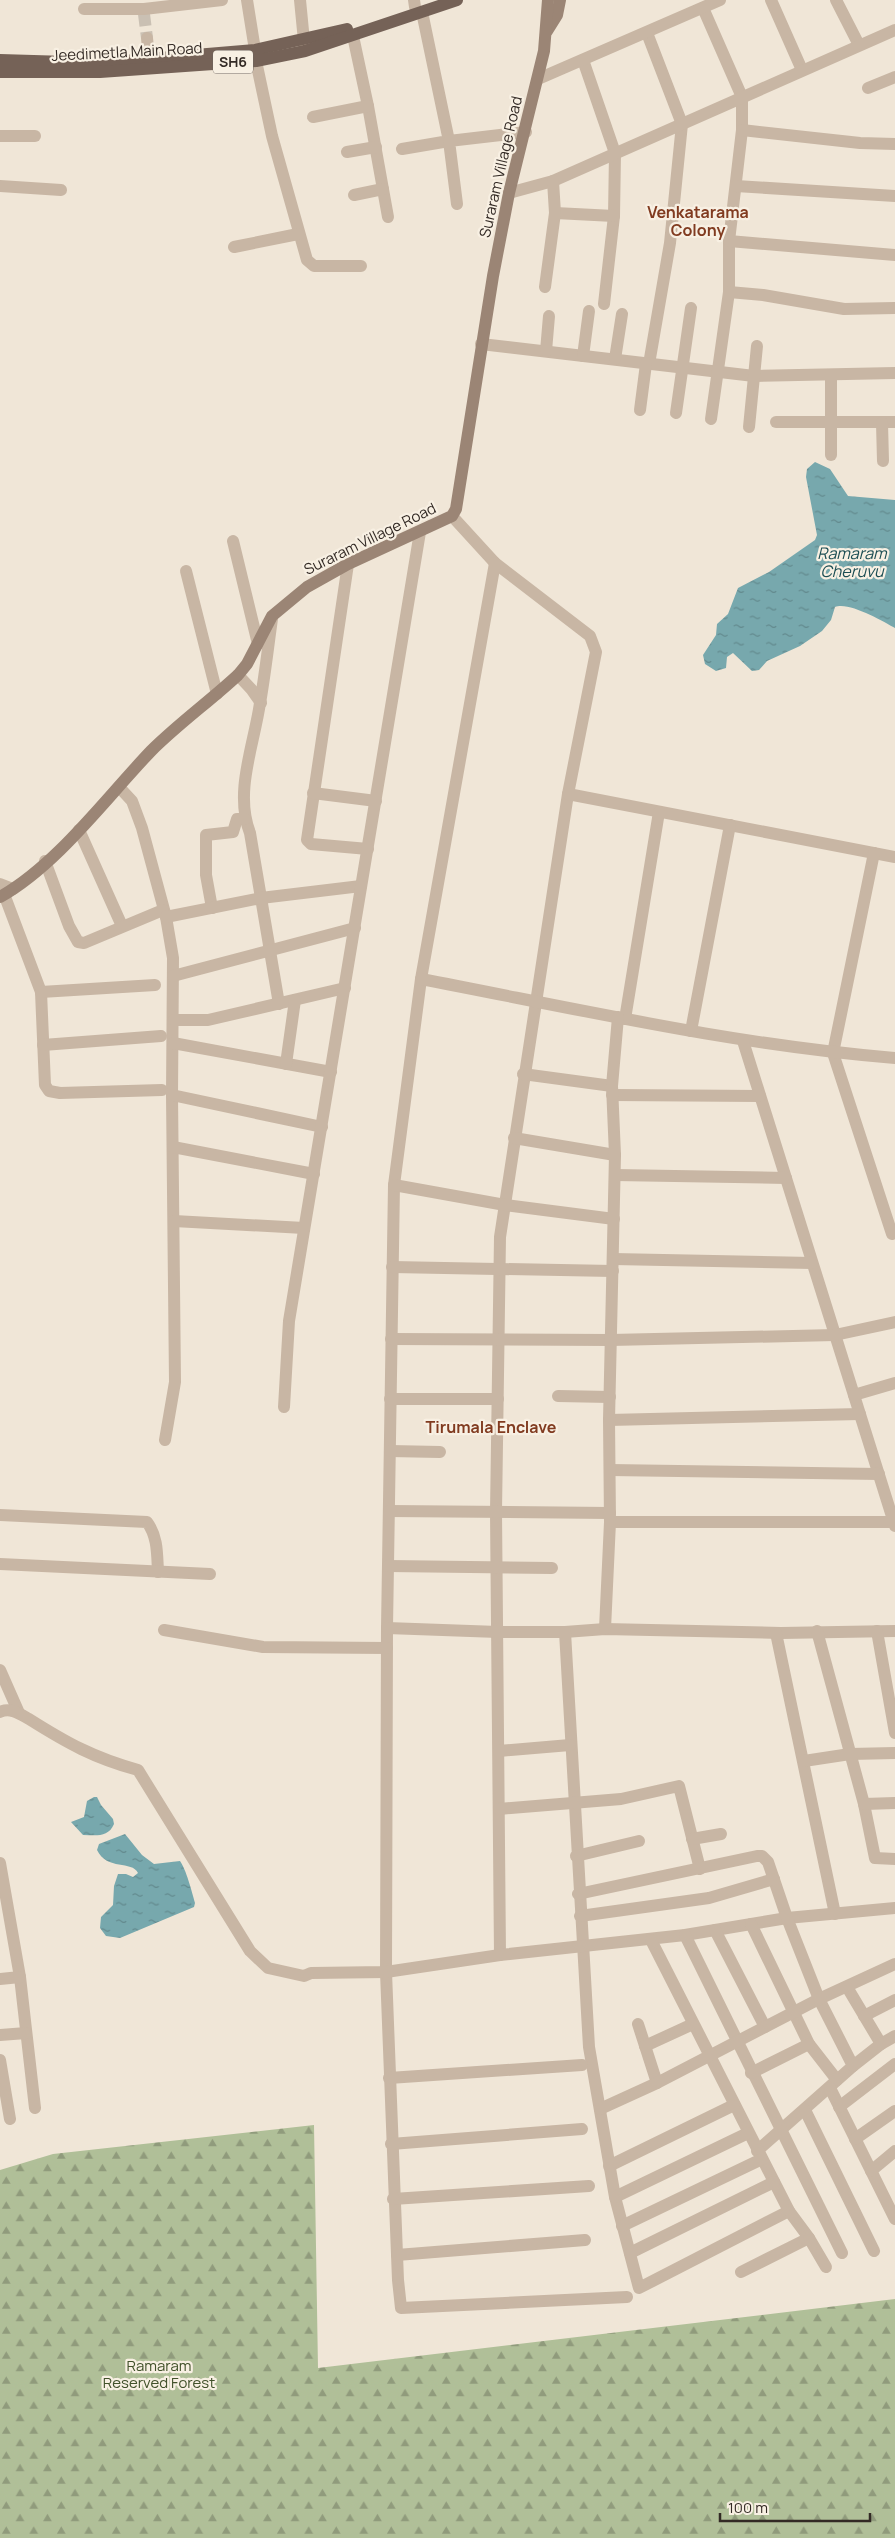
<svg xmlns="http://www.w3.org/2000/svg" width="895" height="2538" font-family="Manrope,sans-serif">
  <defs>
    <pattern id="forest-firs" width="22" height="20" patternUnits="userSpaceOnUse" patternTransform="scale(1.25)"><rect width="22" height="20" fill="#b0bf98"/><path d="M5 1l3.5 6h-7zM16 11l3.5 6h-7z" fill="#909b7c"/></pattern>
    <pattern id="water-ripples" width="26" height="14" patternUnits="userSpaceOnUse" patternTransform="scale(1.25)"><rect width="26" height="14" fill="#77a8ad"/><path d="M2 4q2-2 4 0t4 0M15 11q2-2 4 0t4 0" fill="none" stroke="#62898d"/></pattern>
  </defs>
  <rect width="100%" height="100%" fill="#f0e6d7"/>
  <polygon fill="url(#forest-firs)" points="314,2125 318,2368 895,2299 895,2538 0,2538 0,2170 53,2154"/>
  <g fill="url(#water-ripples)">
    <path d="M815,462l15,7 18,27 47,4v128c-12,-7 -47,-27 -60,-21l-4,13 -9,11 -22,15 -33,15 -8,9 -7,1 -19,-18 -6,4 -1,11 -10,3 -11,-7 -2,-9 13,-20 1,-11 11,-10 10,-26 31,-16 46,-32 2,-5 -11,-58 1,-8z"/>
    <path d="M94,1797h3l4,8 12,14 1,5c-6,14 -18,11 -31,11l-12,-13 13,-5 3,-16z"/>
    <path d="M125,1834l17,21 12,9 26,-3c6,8 12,31 15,42l-1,4 -74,31 -14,-2 -6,-8 1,-11 12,-12 1,-19 4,-12h8l7,3 5,-4c-6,-13 -31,-2 -41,-23l2,-6z"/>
  </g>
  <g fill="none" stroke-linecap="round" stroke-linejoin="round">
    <polyline stroke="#cac0b3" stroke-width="12" stroke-dasharray="12 6" stroke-linecap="butt" points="144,14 147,38"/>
    <g stroke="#c8b6a4" stroke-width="12">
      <polyline points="247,0 255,50"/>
      <polyline points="300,0 304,41"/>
      <polyline points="414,0 415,7"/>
      <polyline points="771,0 802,70"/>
      <polyline points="836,0 859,45"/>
      <polyline points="703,8 742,97 742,130 729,241 729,292 763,295 844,309 895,308"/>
      <polyline points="84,9 144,9 222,0"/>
      <polyline points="647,33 682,124 670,243 649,364"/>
      <polyline points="353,36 368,106 388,217"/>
      <polyline points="147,38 149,58"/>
      <polyline points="583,60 615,153 614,216 604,304"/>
      <polyline points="256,61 272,136 307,260 314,266 361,266"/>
      <polyline points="538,79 720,0"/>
      <polyline points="868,88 895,77"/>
      <polyline points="313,117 368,106"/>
      <polyline points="742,130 860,143 895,144"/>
      <polyline points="0,136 35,136"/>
      <polyline points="402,149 449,141 422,12"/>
      <polyline points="347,152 376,147"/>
      <polyline points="0,186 61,190"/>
      <polyline points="736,186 895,196"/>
      <polyline points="509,193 553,181 895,30"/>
      <polyline points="354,195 383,189"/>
      <polyline points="457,204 449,141 526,132"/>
      <polyline points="555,213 614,216"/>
      <polyline points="729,241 895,255"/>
      <polyline points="234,247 298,234"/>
      <polyline points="545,287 555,213 553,181"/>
      <polyline points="481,344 754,376 895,373"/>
      <polyline points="546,351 549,316"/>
      <polyline points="583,356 589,311"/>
      <polyline points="615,359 622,314"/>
      <polyline points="640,410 646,364"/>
      <polyline points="676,413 691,308"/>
      <polyline points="711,419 729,292"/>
      <polyline points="776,422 895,422"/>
      <polyline points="882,423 883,461"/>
      <polyline points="749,427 757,346"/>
      <polyline points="831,455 831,375"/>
      <polyline points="452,516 495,563 590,636 596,652 568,794 500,1237 496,1512 500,1955"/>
      <polyline points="233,541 258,644"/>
      <polyline points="495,563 421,979 394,1185 387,1628 386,1972 398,2280 401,2308 627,2297"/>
      <polyline points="348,564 307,840 311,844 368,849"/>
      <polyline points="186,571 217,694"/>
      <path d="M272,619c-4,28 -7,56 -12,84 -6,42 -26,89 -10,130l29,171"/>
      <polyline points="238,675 252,690 261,703"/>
      <polyline points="119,787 132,801 142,828 166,917 173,958 172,1095 175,1382 165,1440"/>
      <polyline points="313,793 376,801"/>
      <polyline points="568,794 895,857"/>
      <polyline points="79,830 122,926"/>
      <polyline points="874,853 833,1053 892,1234"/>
      <polyline points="45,861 69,926 78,942 84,943 163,910"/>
      <polyline points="0,884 13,889"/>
      <polyline points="4,894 41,992 45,1085 49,1091 60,1093 162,1090"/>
      <polyline points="212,908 206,875 206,835 233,832 237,819 245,819"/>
      <polyline points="166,917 261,898 361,886"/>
      <polyline points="173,976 355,928"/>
      <path d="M421,979c157,30 314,66 474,79"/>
      <polyline points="41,992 155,985"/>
      <polyline points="625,1019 659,812"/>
      <polyline points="174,1020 208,1020 345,988"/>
      <polyline points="691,1031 730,825"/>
      <polyline points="743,1041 895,1526"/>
      <polyline points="173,1043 331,1072"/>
      <polyline points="43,1045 161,1036"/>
      <polyline points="286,1064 295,1000"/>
      <polyline points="523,1074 612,1086"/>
      <polyline points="172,1095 322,1127"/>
      <polyline points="612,1095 760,1096"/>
      <polyline points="514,1138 615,1155"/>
      <polyline points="173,1147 314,1174"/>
      <polyline points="615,1175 786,1178"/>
      <polyline points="394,1185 505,1205 614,1219"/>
      <polyline points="174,1221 304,1228"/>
      <polyline points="613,1259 812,1263"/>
      <polyline points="392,1267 613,1271"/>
      <polyline points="391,1339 611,1340 835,1335 895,1322"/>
      <polyline points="854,1395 895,1383"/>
      <polyline points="558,1396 610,1397"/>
      <polyline points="390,1399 498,1399"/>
      <polyline points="284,1407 289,1321 420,532"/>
      <polyline points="609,1420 860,1414"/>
      <polyline points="390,1451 440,1452"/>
      <polyline points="610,1470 879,1474"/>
      <polyline points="389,1511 610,1513"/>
      <path d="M0,1515l147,7c11,15 10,32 11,50"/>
      <polyline points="610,1522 894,1522"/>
      <polyline points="0,1564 210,1574"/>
      <polyline points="388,1566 552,1568"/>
      <polyline points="387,1628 498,1632 565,1632 605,1629 781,1633 895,1631"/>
      <polyline points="605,1629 610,1522 609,1420 615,1155 612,1086 618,1017"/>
      <polyline points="164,1630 263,1647 387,1648"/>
      <polyline points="817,1631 864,1804 875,1858 895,1859"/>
      <polyline points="877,1631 895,1733"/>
      <polyline points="565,1632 589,2047 615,2197 639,2288 789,2211"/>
      <polyline points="776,1633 835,1914"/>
      <polyline points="0,1670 19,1713"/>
      <path d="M0,1712c10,-5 20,2 29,7 38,24 65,39 109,51l112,181 18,17 36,8 7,-3 75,-1 114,-17 185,-20 102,-17 108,-10"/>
      <polyline points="499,1751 570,1745"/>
      <polyline points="804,1761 850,1754 895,1753"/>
      <polyline points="864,1804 895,1803"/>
      <polyline points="499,1809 621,1799 679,1786 700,1869"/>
      <polyline points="692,1839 721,1834"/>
      <polyline points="576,1856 639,1841"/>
      <polyline points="0,1863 20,1977 35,2108"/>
      <polyline points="578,1894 757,1856 762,1856 768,1862 787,1918 819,1999 853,2066 757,2151"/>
      <polyline points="580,1916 709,1898 774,1879"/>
      <polyline points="751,1924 809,2044 837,2080"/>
      <polyline points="715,1930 765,2027"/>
      <polyline points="685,1935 842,2253"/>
      <polyline points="651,1940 789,2211 809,2238 741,2272"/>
      <polyline points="0,1979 20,1977"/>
      <polyline points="847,1987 881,2044"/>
      <polyline points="864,2016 895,2000"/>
      <polyline points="638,2024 657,2083"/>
      <polyline points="0,2035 26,2033"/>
      <polyline points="645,2046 693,2024"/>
      <polyline points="0,2060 10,2119"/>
      <polyline points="853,2066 881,2044 895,2036"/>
      <polyline points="751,2073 809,2044"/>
      <polyline points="389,2078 582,2065"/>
      <polyline points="830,2088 895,2219"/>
      <polyline points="839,2107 895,2064"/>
      <polyline points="600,2109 657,2083 819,1999 895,1964"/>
      <polyline points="805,2110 874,2251"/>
      <polyline points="855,2139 895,2111"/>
      <polyline points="391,2144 582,2129"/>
      <polyline points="609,2166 734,2105"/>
      <polyline points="871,2171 895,2151"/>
      <polyline points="615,2197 748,2133"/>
      <polyline points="393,2199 589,2186"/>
      <polyline points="622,2226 762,2159"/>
      <polyline points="809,2238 826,2267"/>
      <polyline points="630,2253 774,2182"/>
      <polyline points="397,2255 585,2240"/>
    </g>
    <g stroke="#9b8575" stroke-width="12">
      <polyline points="547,31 557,15 560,0"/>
      <path d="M0,897c57,-32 106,-99 151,-146 27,-27 59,-50 87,-76l9,-11 25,-48 35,-29 41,-23 104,-48 4,-7 37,-233 16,-83 35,-142 4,-51"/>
    </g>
    <g stroke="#756257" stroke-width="12">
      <polyline points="0,60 100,63 255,50 347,29"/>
      <polyline points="0,72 100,72 256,61 305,51 457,0"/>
    </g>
  </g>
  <g text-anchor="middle" stroke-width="4.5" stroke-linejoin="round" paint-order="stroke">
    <rect fill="#f8f0e3" stroke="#6e655e" stroke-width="1" x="213" y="50.5" width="40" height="23" rx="4"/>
    <g font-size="14" font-weight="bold" fill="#332a25">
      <text x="233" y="67">SH6</text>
    </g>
    <g font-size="15" fill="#332a25" stroke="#f8f0e3">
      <text transform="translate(127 52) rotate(-3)" y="5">Jeedimetla Main Road</text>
      <text transform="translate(501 167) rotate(-77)" y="5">Suraram Village Road</text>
      <text transform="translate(370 539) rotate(-26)" y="5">Suraram Village Road</text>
    </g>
    <g font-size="15" fill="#41512a" stroke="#f8f0e3">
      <text x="159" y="2371">Ramaram<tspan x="159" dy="17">Reserved Forest</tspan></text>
    </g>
    <g font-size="16" font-weight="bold" fill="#813b20" stroke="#f8f0e3">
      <text x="698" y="218">Venkatarama<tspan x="698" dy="18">Colony</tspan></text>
      <text x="491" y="1433">Tirumala Enclave</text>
    </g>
    <g font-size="16" font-style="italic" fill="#1c4e54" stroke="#f8f0e3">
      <text x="852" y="559">Ramaram<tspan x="852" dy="18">Cheruvu</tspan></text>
    </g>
  </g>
  <path d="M720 2513v8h150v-8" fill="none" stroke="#332a25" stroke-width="2.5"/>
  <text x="728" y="2513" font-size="15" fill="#332a25" stroke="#f8f0e3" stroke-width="4" paint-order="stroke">100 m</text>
</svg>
